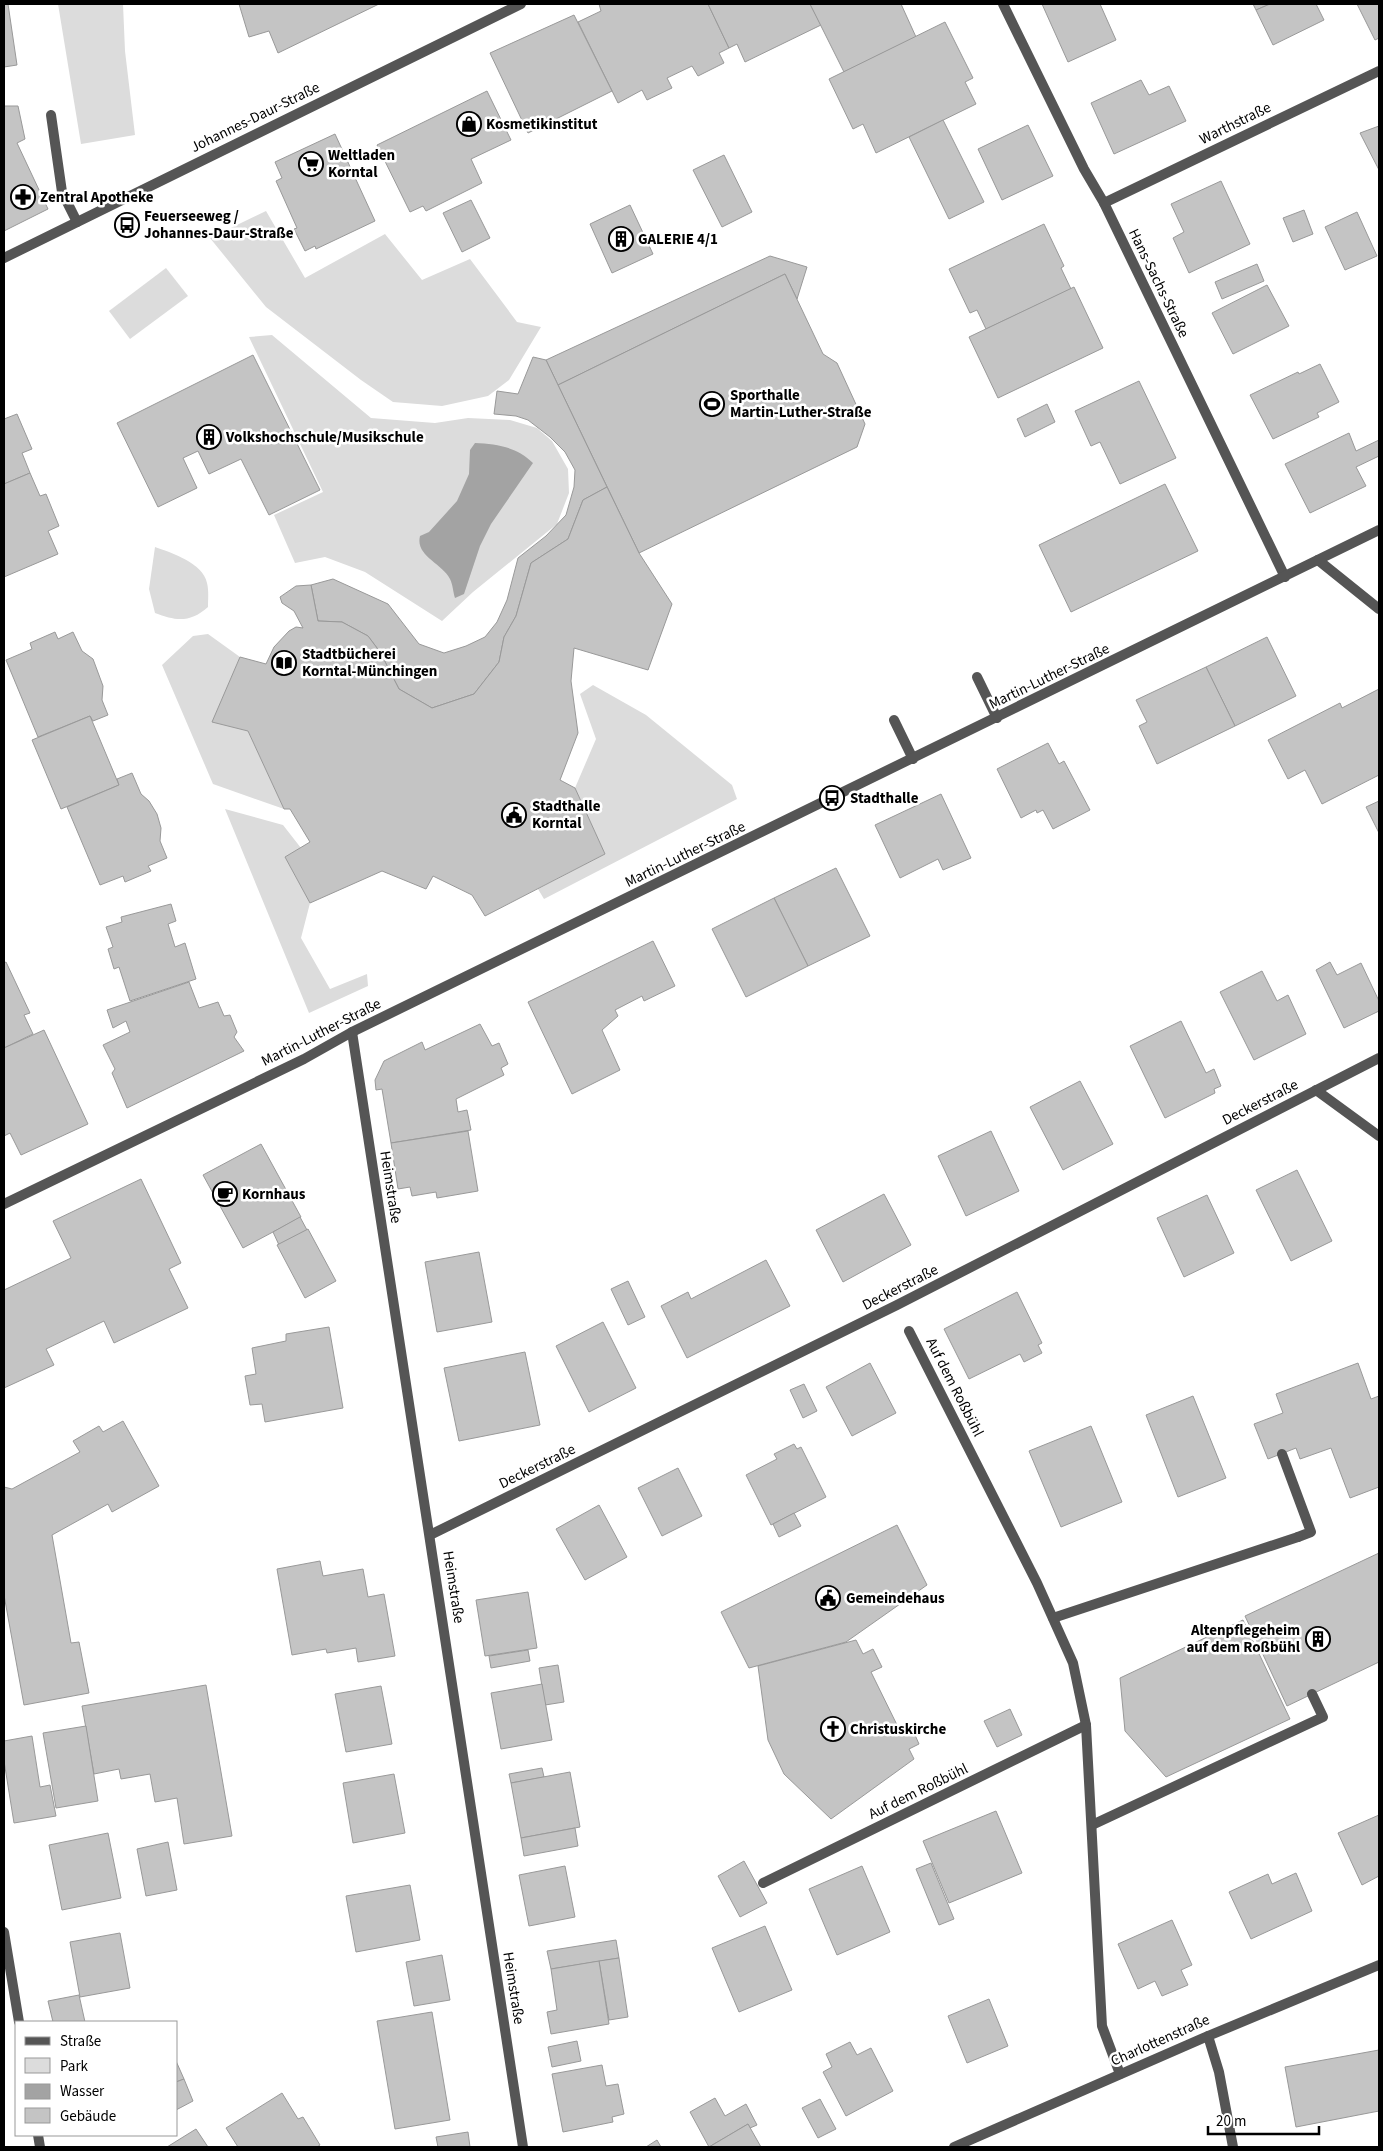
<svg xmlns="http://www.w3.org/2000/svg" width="1383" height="2151" font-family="'Source Sans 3',sans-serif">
  <rect width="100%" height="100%" fill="#fff"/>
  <g fill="#dcdcdc">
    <polygon points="58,4 123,4 125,51 135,135 81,144"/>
    <polygon points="266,211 305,278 385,234 422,280 470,259 517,322 541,327 509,380 488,396 442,406 393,402 361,380 266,307 210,238"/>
    <polygon points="166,268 188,296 130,339 109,311"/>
    <polygon points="272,335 371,418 435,423 468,418 510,420 537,428 552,441 568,469 569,493 557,524 473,592 442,621 365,572 325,557 295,563 274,515 323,492 249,337"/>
    <path d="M155,547c17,6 48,16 52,36 2,8 1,17 1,24 -18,16 -32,14 -53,6l-6,-24z"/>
    <polygon points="208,634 240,657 213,722 248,731 284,809 213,784 162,665 193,636"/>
    <polygon points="593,685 646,715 732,785 737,799 544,899 538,889 605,854 575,788 596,739 580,694"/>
    <polygon points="225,809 283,825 301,848 285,857 310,903 301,938 330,989 367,974 368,986 309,1013"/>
  </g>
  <path fill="#a3a3a3" d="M475,443c22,1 42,4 58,20l-42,61 -11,22 -16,48 -9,4c-2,-6 -2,-13 -5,-19 -8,-16 -35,-23 -30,-43l9,-4 28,-31 12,-27 1,-24z"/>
  <g fill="#c4c4c4" stroke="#999">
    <polygon points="4,4 8,4 17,65 4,67"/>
    <polygon points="239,4 379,4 278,53 269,31 249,37"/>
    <polygon points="599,4 708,4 729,48 719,53 724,63 698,76 692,66 667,78 672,88 647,100 642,90 618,103 578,22 601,11"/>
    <polygon points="708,4 810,4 821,25 745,62 737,44 729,48"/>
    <polygon points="810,4 901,4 916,37 844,72"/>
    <polygon points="1042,4 1100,4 1116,40 1068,62"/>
    <polygon points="1253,4 1270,4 1256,10"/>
    <polygon points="1270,4 1316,4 1324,20 1273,45 1256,10"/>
    <polygon points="1357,4 1379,4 1379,38 1375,40"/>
    <polygon points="574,15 612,91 528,133 490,53"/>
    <polygon points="945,22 973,78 965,82 976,104 876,153 863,124 853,129 829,79"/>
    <polygon points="1141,80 1149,95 1169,86 1186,121 1114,154 1091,103"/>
    <polygon points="487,91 511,140 471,159 482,183 426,211 423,206 410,212 377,145"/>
    <polygon points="4,106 18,106 25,139 17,143 48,209 4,231"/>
    <polygon points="943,120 984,202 949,219 909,137"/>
    <polygon points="1028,125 1053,176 1002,200 978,149"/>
    <polygon points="1379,126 1379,170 1360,133"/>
    <polygon points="335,134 375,221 316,249 315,246 305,251 294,229 297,228 276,181 282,178 275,162"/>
    <polygon points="724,155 752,212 722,227 693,170"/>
    <polygon points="1221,181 1250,244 1189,273 1173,238 1184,232 1171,204"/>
    <polygon points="471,200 490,238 462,252 443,213"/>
    <polygon points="630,205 653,254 612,273 590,224"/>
    <polygon points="1304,210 1313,234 1293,242 1283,218"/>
    <polygon points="1357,212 1377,256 1345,270 1325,227"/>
    <polygon points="1044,224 1064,266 1061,268 1071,289 986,329 977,310 970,313 949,269"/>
    <polygon points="770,256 807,267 797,299 785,274 558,385 546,360"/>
    <polygon points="1257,264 1264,281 1222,299 1215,282"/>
    <polygon points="785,274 823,354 837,363 865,424 857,447 639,553 558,385"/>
    <polygon points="1267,285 1289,326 1233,354 1212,313"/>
    <polygon points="1074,287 1103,348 998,398 969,337"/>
    <polygon points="253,355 320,490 269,515 241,459 209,474 198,451 183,458 197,488 158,507 117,423"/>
    <polygon points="533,357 546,360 607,487 583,500 568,539 531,563 516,616 504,637 499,662 474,694 432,708 399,689 380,652 368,636 342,622 318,621 311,585 333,579 388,604 419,644 444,653 466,646 485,637 497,622 507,600 518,558 546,536 566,515 574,487 575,470 565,452 550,437 528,420 516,416 494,414 497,391 518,394"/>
    <polygon points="1320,364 1339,402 1317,413 1319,417 1273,439 1250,395 1298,372 1299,374"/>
    <polygon points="1139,381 1176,458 1120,484 1100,442 1091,446 1075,411"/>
    <polygon points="1047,404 1055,422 1025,437 1017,419"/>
    <polygon points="17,414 32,449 22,453 30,473 4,484 4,419"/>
    <polygon points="1349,433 1356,451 1379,440 1379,456 1356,467 1366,486 1310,513 1285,464"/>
    <polygon points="30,473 40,496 46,494 59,526 48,531 58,554 4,577 4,484"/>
    <polygon points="1165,484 1198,551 1071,612 1039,545"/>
    <polygon points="607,487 639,553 672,604 648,670 574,648 571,681 578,733 560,780 575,788 605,854 485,916 472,895 433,876 426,889 382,871 310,903 285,857 310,842 290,809 284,809 248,731 212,722 240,657 266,664 274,647 289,631 296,627 303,628 294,611 282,603 280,597 296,586 311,585 318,621 342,622 368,636 380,652 399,689 432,708 474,694 499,662 504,637 516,616 531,563 568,539 583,500"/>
    <polygon points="55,632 58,639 73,632 82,651 93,659 103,686 102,700 108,715 93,721 90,716 38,737 6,660 32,649 30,643"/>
    <polygon points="1267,637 1296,696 1235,726 1206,667"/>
    <polygon points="1206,667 1235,726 1157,764 1139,726 1147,722 1136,700"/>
    <polygon points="1379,689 1379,775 1322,804 1305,770 1288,779 1268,740 1340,703 1342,708"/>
    <polygon points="90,716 119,785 61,809 32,740"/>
    <polygon points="1048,743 1059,764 1064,761 1090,810 1053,829 1043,810 1037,813 1036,810 1021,818 997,769"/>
    <polygon points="132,773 141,794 149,801 157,814 161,828 160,841 167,858 148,866 151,871 125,882 123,876 100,885 67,807 119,785 117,779"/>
    <polygon points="941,794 971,858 943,870 938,859 900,878 875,825"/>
    <polygon points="1379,801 1379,833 1366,807"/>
    <polygon points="836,868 870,936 808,966 774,898"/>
    <polygon points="774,898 808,966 746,997 712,929"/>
    <polygon points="171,904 176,921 168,924 175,947 185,943 196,979 130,1001 119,967 114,969 108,949 113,947 106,927 122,922 121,917"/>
    <polygon points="653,941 675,986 644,1001 642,996 615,1010 618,1016 602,1030 620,1070 572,1094 528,1002"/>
    <polygon points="6,962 30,1013 24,1015 33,1034 4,1048 4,963"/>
    <polygon points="1330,962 1337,975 1361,963 1379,1001 1379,1011 1344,1028 1316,970"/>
    <polygon points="1262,971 1277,1001 1288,995 1306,1034 1254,1060 1220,992"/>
    <polygon points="189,982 199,1008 218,1002 224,1016 230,1015 237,1032 234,1037 244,1051 127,1108 112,1073 115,1069 103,1045 130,1032 126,1021 113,1028 107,1010"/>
    <polygon points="1181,1021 1206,1073 1214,1069 1221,1086 1214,1089 1215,1093 1165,1118 1130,1046"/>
    <polygon points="480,1024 492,1046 499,1043 508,1064 501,1068 504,1075 456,1099 458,1112 467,1110 471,1130 391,1143 382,1089 376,1090 375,1080 384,1061 422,1042 425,1050"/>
    <polygon points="44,1030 88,1124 21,1155 10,1133 4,1136 4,1048"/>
    <polygon points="1080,1081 1113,1144 1063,1170 1030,1107"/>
    <polygon points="468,1131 478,1191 437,1198 436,1192 412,1196 410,1187 398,1189 391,1143"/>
    <polygon points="991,1131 1019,1191 966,1216 938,1156"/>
    <polygon points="261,1144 301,1217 243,1248 203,1175"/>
    <polygon points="1297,1170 1332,1241 1291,1261 1256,1190"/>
    <polygon points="141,1179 181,1263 169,1269 188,1308 114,1343 104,1321 46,1349 54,1365 4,1388 4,1290 71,1258 53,1221"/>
    <polygon points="884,1194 911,1245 843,1282 816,1230"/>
    <polygon points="1207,1195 1234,1253 1184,1277 1157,1218"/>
    <polygon points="300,1217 307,1230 279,1245 273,1232"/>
    <polygon points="308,1229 336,1281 305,1298 277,1245"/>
    <polygon points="479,1252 492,1322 437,1332 425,1262"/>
    <polygon points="766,1260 790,1306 687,1358 661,1306 688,1292 691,1299"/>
    <polygon points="628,1281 645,1317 628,1325 611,1289"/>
    <polygon points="1017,1292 1042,1343 1038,1345 1042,1353 1024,1362 1020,1354 969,1379 944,1329"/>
    <polygon points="603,1322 636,1388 589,1412 556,1346"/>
    <polygon points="329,1327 343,1408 265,1422 262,1404 250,1405 245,1376 256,1374 252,1348 286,1341 286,1334"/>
    <polygon points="525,1352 540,1425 459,1441 444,1368"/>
    <polygon points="870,1363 896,1413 852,1436 826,1387"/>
    <polygon points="1358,1363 1371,1399 1379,1396 1379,1487 1350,1498 1331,1448 1300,1459 1296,1448 1268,1459 1254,1424 1283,1413 1276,1394"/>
    <polygon points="804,1384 817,1411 803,1418 790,1390"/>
    <polygon points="1193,1396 1226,1478 1178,1497 1146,1415"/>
    <polygon points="123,1421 159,1486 112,1512 108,1504 52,1535 71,1643 79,1642 89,1693 24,1705 4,1595 4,1487 12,1489 80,1452 73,1441 99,1426 103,1432"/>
    <polygon points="1091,1426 1122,1502 1061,1527 1029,1451"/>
    <polygon points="794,1444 797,1449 801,1447 826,1497 771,1525 746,1475 777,1459 774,1454"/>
    <polygon points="678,1468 702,1516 662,1536 638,1488"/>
    <polygon points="599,1505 627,1557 585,1580 556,1529"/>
    <polygon points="794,1513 801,1526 779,1537 773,1524"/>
    <polygon points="897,1525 927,1585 846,1642 749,1668 721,1612"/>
    <polygon points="1379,1553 1379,1662 1287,1706 1245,1616"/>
    <polygon points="320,1561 323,1576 363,1569 368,1597 384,1594 395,1656 358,1662 356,1648 327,1653 326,1649 292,1655 277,1569"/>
    <polygon points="528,1592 537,1648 485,1656 476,1600"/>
    <polygon points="1243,1620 1290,1719 1166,1777 1125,1731 1120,1678"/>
    <polygon points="856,1640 863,1654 873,1649 882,1667 871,1672 900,1731 911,1726 919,1744 909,1749 914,1759 831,1819 784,1774 768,1740 758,1666"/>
    <polygon points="528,1650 530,1661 491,1668 489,1656"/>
    <polygon points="558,1665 564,1702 545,1705 539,1668"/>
    <polygon points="542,1684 552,1740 501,1749 491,1693"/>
    <polygon points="206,1685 232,1836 184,1844 177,1798 155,1802 150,1774 121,1779 119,1769 94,1774 82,1706"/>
    <polygon points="381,1686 392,1744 346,1752 335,1694"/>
    <polygon points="1010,1709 1022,1735 997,1747 984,1721"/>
    <polygon points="86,1726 98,1801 56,1808 43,1733"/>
    <polygon points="32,1736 40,1787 50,1785 56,1816 14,1823 4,1761 4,1741"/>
    <polygon points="542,1768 544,1777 511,1783 509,1774"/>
    <polygon points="570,1772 580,1827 521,1838 511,1783"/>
    <polygon points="394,1774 405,1833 353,1843 343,1783"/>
    <polygon points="996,1811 1022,1873 949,1903 923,1841"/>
    <polygon points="1379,1815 1379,1876 1362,1885 1338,1833"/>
    <polygon points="575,1828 578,1846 524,1856 521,1838"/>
    <polygon points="108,1833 121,1898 62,1910 49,1845"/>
    <polygon points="168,1842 177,1890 146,1896 137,1849"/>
    <polygon points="744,1861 767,1903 740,1917 718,1876"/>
    <polygon points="931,1863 954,1919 939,1925 916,1869"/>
    <polygon points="565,1866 575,1917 529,1926 519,1875"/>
    <polygon points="862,1866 890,1932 837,1955 809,1889"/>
    <polygon points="1296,1873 1312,1911 1251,1939 1229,1892 1268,1874 1272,1884"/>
    <polygon points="410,1885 420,1940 356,1952 346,1896"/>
    <polygon points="1172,1920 1192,1965 1181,1970 1188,1985 1162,1996 1155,1981 1138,1989 1118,1944"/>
    <polygon points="765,1926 792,1990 739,2012 712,1948"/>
    <polygon points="120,1933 130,1988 80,1997 70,1942"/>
    <polygon points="616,1940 619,1958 551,1969 547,1951"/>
    <polygon points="442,1955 450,2000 414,2006 406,1962"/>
    <polygon points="619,1958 628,2017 609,2020 599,1961"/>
    <polygon points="599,1961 609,2024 551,2034 547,2012 557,2010 551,1969"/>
    <polygon points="79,1995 85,2022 53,2022 48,2001"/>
    <polygon points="989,1999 1008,2046 967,2063 948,2016"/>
    <polygon points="432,2012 450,2120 395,2129 377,2021"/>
    <polygon points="577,2041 581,2061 552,2067 548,2047"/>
    <polygon points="850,2042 857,2055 871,2048 893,2091 846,2116 823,2072 832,2067 826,2054"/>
    <polygon points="1379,2050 1379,2111 1296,2127 1285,2067"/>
    <polygon points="176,2061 184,2079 176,2082"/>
    <polygon points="602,2065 606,2086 618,2084 624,2114 612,2117 613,2122 563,2132 552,2074"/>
    <polygon points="184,2079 193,2101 176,2110 176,2082"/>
    <polygon points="282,2093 298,2119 303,2117 320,2145 317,2147 238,2147 226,2128"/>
    <polygon points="715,2098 725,2116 746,2104 757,2125 750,2128 748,2124 709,2147 690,2112"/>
    <polygon points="820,2099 836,2129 818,2138 802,2108"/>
    <polygon points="748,2124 761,2147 709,2147"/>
    <polygon points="196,2129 208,2147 167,2147"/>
    <polygon points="468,2132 470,2147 438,2147 436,2137"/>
    <polygon points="657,2140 661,2147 646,2147"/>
  </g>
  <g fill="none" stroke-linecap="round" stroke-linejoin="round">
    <g stroke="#555" stroke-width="10">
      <polyline points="977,677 997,718"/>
      <polyline points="894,720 913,759"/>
      <polyline points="1282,1454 1311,1532 1298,1537"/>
      <polyline points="1092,1825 1323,1717 1312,1694"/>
    </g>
    <g stroke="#555" stroke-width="10">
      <polyline points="1003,4 1084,169 1104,203 1285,577"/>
      <polyline points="51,115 62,192 77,222"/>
      <polyline points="1104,203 1379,71"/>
      <polyline points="4,258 521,4"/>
      <polyline points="1318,560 1379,609"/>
      <polyline points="352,1032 523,2147"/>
      <polyline points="1316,1090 1379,1136"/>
      <polyline points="4,1204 304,1059 352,1032 1379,530"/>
      <polyline points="909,1331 1037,1583 1073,1663 1086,1725 1102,2026 1120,2074"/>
      <polyline points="430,1535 897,1305 1379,1058"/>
      <polyline points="1053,1618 1298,1537"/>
      <polyline points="763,1883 1086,1725"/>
      <polyline points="4,1932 19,2022"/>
      <polyline points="1208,2036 1219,2072 1233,2147"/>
      <polyline points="38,2135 40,2147"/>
      <polyline points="954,2147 1208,2036 1379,1965"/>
    </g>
  </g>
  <defs>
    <symbol id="shop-ring" viewBox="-11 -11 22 22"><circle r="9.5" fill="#fff" stroke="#000" stroke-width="1.5"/><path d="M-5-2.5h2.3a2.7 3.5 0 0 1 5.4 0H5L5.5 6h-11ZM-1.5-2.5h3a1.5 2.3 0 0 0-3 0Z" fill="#000"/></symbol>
    <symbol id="supermarket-ring" viewBox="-11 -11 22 22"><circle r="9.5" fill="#fff" stroke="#000" stroke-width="1.5"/><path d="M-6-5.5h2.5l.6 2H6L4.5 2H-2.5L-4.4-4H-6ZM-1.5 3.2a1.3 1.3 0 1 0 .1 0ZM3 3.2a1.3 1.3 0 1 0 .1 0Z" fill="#000"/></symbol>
    <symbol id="pharmacy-ring" viewBox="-11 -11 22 22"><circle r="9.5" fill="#fff" stroke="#000" stroke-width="1.5"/><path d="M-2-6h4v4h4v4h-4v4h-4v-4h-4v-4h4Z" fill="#000"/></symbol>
    <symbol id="bus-ring" viewBox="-11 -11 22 22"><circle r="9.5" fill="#fff" stroke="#000" stroke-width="1.5"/><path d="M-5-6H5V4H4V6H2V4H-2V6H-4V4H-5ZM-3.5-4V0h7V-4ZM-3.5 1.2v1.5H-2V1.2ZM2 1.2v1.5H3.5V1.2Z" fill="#000"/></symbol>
    <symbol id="building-ring" viewBox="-11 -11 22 22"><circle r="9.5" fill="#fff" stroke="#000" stroke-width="1.5"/><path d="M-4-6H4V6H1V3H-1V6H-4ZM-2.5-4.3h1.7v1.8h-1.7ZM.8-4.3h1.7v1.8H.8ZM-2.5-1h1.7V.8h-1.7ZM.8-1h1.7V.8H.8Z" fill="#000"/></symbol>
    <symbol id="stadium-ring" viewBox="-11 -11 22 22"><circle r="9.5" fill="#fff" stroke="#000" stroke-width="1.5"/><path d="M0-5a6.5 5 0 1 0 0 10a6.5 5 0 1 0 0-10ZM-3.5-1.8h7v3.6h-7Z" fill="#000"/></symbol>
    <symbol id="library-ring" viewBox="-11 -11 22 22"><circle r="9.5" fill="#fff" stroke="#000" stroke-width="1.5"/><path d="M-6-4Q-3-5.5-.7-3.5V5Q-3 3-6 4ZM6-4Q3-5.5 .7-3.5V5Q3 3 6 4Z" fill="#000"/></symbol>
    <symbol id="civic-ring" viewBox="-11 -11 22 22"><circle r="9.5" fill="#fff" stroke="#000" stroke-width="1.5"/><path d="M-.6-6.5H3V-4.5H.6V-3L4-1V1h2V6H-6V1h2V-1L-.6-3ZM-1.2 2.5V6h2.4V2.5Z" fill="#000"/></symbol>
    <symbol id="cafe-ring" viewBox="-11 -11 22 22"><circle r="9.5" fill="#fff" stroke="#000" stroke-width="1.5"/><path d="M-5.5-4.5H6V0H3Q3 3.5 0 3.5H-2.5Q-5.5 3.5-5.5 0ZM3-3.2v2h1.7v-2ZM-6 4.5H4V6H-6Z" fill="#000"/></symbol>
    <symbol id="church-ring" viewBox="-11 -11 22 22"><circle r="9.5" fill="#fff" stroke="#000" stroke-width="1.5"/><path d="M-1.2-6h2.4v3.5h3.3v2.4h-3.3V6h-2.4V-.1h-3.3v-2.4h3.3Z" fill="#000"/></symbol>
  </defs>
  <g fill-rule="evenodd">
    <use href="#shop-ring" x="455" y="110" width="28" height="28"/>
    <use href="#supermarket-ring" x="297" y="150" width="28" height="28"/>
    <use href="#pharmacy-ring" x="9" y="183" width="28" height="28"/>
    <use href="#bus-ring" x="113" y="211" width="28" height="28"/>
    <use href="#building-ring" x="607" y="225" width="28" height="28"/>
    <use href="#stadium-ring" x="698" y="390" width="28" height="28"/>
    <use href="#building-ring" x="195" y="423" width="28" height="28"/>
    <use href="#library-ring" x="270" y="649" width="28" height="28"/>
    <use href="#bus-ring" x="818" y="784" width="28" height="28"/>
    <use href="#civic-ring" x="500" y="801" width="28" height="28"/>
    <use href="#cafe-ring" x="211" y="1180" width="28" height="28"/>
    <use href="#civic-ring" x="814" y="1584" width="28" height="28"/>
    <use href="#building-ring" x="1304" y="1625" width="28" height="28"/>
    <use href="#church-ring" x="819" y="1715" width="28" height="28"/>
  </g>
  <g text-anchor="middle" stroke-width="5" stroke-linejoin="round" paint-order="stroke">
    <g font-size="15" fill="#000" stroke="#fff">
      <text transform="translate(255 117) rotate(-26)" y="5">Johannes-Daur-Straße</text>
      <text transform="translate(1235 123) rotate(-26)" y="5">Warthstraße</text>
      <text transform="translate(1159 283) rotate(64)" y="5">Hans-Sachs-Straße</text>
      <text transform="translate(1049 676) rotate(-26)" y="5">Martin-Luther-Straße</text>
      <text transform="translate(685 854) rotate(-26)" y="5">Martin-Luther-Straße</text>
      <text transform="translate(321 1032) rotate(-27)" y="5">Martin-Luther-Straße</text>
      <text transform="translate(1260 1102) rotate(-27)" y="5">Deckerstraße</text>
      <text transform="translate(391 1187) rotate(81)" y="5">Heimstraße</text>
      <text transform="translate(900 1287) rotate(-27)" y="5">Deckerstraße</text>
      <text transform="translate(955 1387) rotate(63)" y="5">Auf dem Roßbühl</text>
      <text transform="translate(537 1466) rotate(-26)" y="5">Deckerstraße</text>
      <text transform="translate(454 1587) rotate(81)" y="5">Heimstraße</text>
      <text transform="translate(918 1791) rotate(-26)" y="5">Auf dem Roßbühl</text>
      <text transform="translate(514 1988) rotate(81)" y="5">Heimstraße</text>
      <text transform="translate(1160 2040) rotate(-24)" y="5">Charlottenstraße</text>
    </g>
    <g font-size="15" font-weight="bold" fill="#000" stroke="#fff" text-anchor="start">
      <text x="486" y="129">Kosmetikinstitut</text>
      <text x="328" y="160">Weltladen<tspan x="328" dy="17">Korntal</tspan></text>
      <text x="40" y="202">Zentral Apotheke</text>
      <text x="144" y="221">Feuerseeweg /<tspan x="144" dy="17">Johannes-Daur-Straße</tspan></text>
      <text x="638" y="244">GALERIE 4/1</text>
      <text x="730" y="400">Sporthalle<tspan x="730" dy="17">Martin-Luther-Straße</tspan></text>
      <text x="226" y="442">Volkshochschule/Musikschule</text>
      <text x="302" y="659">Stadtbücherei<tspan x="302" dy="17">Korntal-Münchingen</tspan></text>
      <text x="850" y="803">Stadthalle</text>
      <text x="532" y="811">Stadthalle<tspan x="532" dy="17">Korntal</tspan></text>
      <text x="242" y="1199">Kornhaus</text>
      <text x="846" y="1603">Gemeindehaus</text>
      <text x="1300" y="1635" text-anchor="end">Altenpflegeheim<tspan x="1300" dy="17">auf dem Roßbühl</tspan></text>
      <text x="850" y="1734">Christuskirche</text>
    </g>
  </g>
  <rect width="1383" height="2151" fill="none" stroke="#000000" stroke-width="10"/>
  <rect x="15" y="2021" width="162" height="115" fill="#ffffff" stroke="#999999"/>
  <rect x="25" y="2037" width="25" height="8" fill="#555555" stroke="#999999"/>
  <text x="60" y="2046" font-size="15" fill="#000000">Straße</text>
  <rect x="25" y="2058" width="25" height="15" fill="#dcdcdc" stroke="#999999"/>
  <text x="60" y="2071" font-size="15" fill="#000000">Park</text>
  <rect x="25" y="2084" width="25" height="15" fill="#a3a3a3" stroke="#999999"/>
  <text x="60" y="2096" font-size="15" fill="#000000">Wasser</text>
  <rect x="25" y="2108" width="25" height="15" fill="#c4c4c4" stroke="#999999"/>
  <text x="60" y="2121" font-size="15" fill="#000000">Gebäude</text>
  <path d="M1208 2126v8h111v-8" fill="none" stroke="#000000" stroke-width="2.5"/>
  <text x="1216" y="2126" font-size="15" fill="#000000" stroke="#ffffff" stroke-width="4" paint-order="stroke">20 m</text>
</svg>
